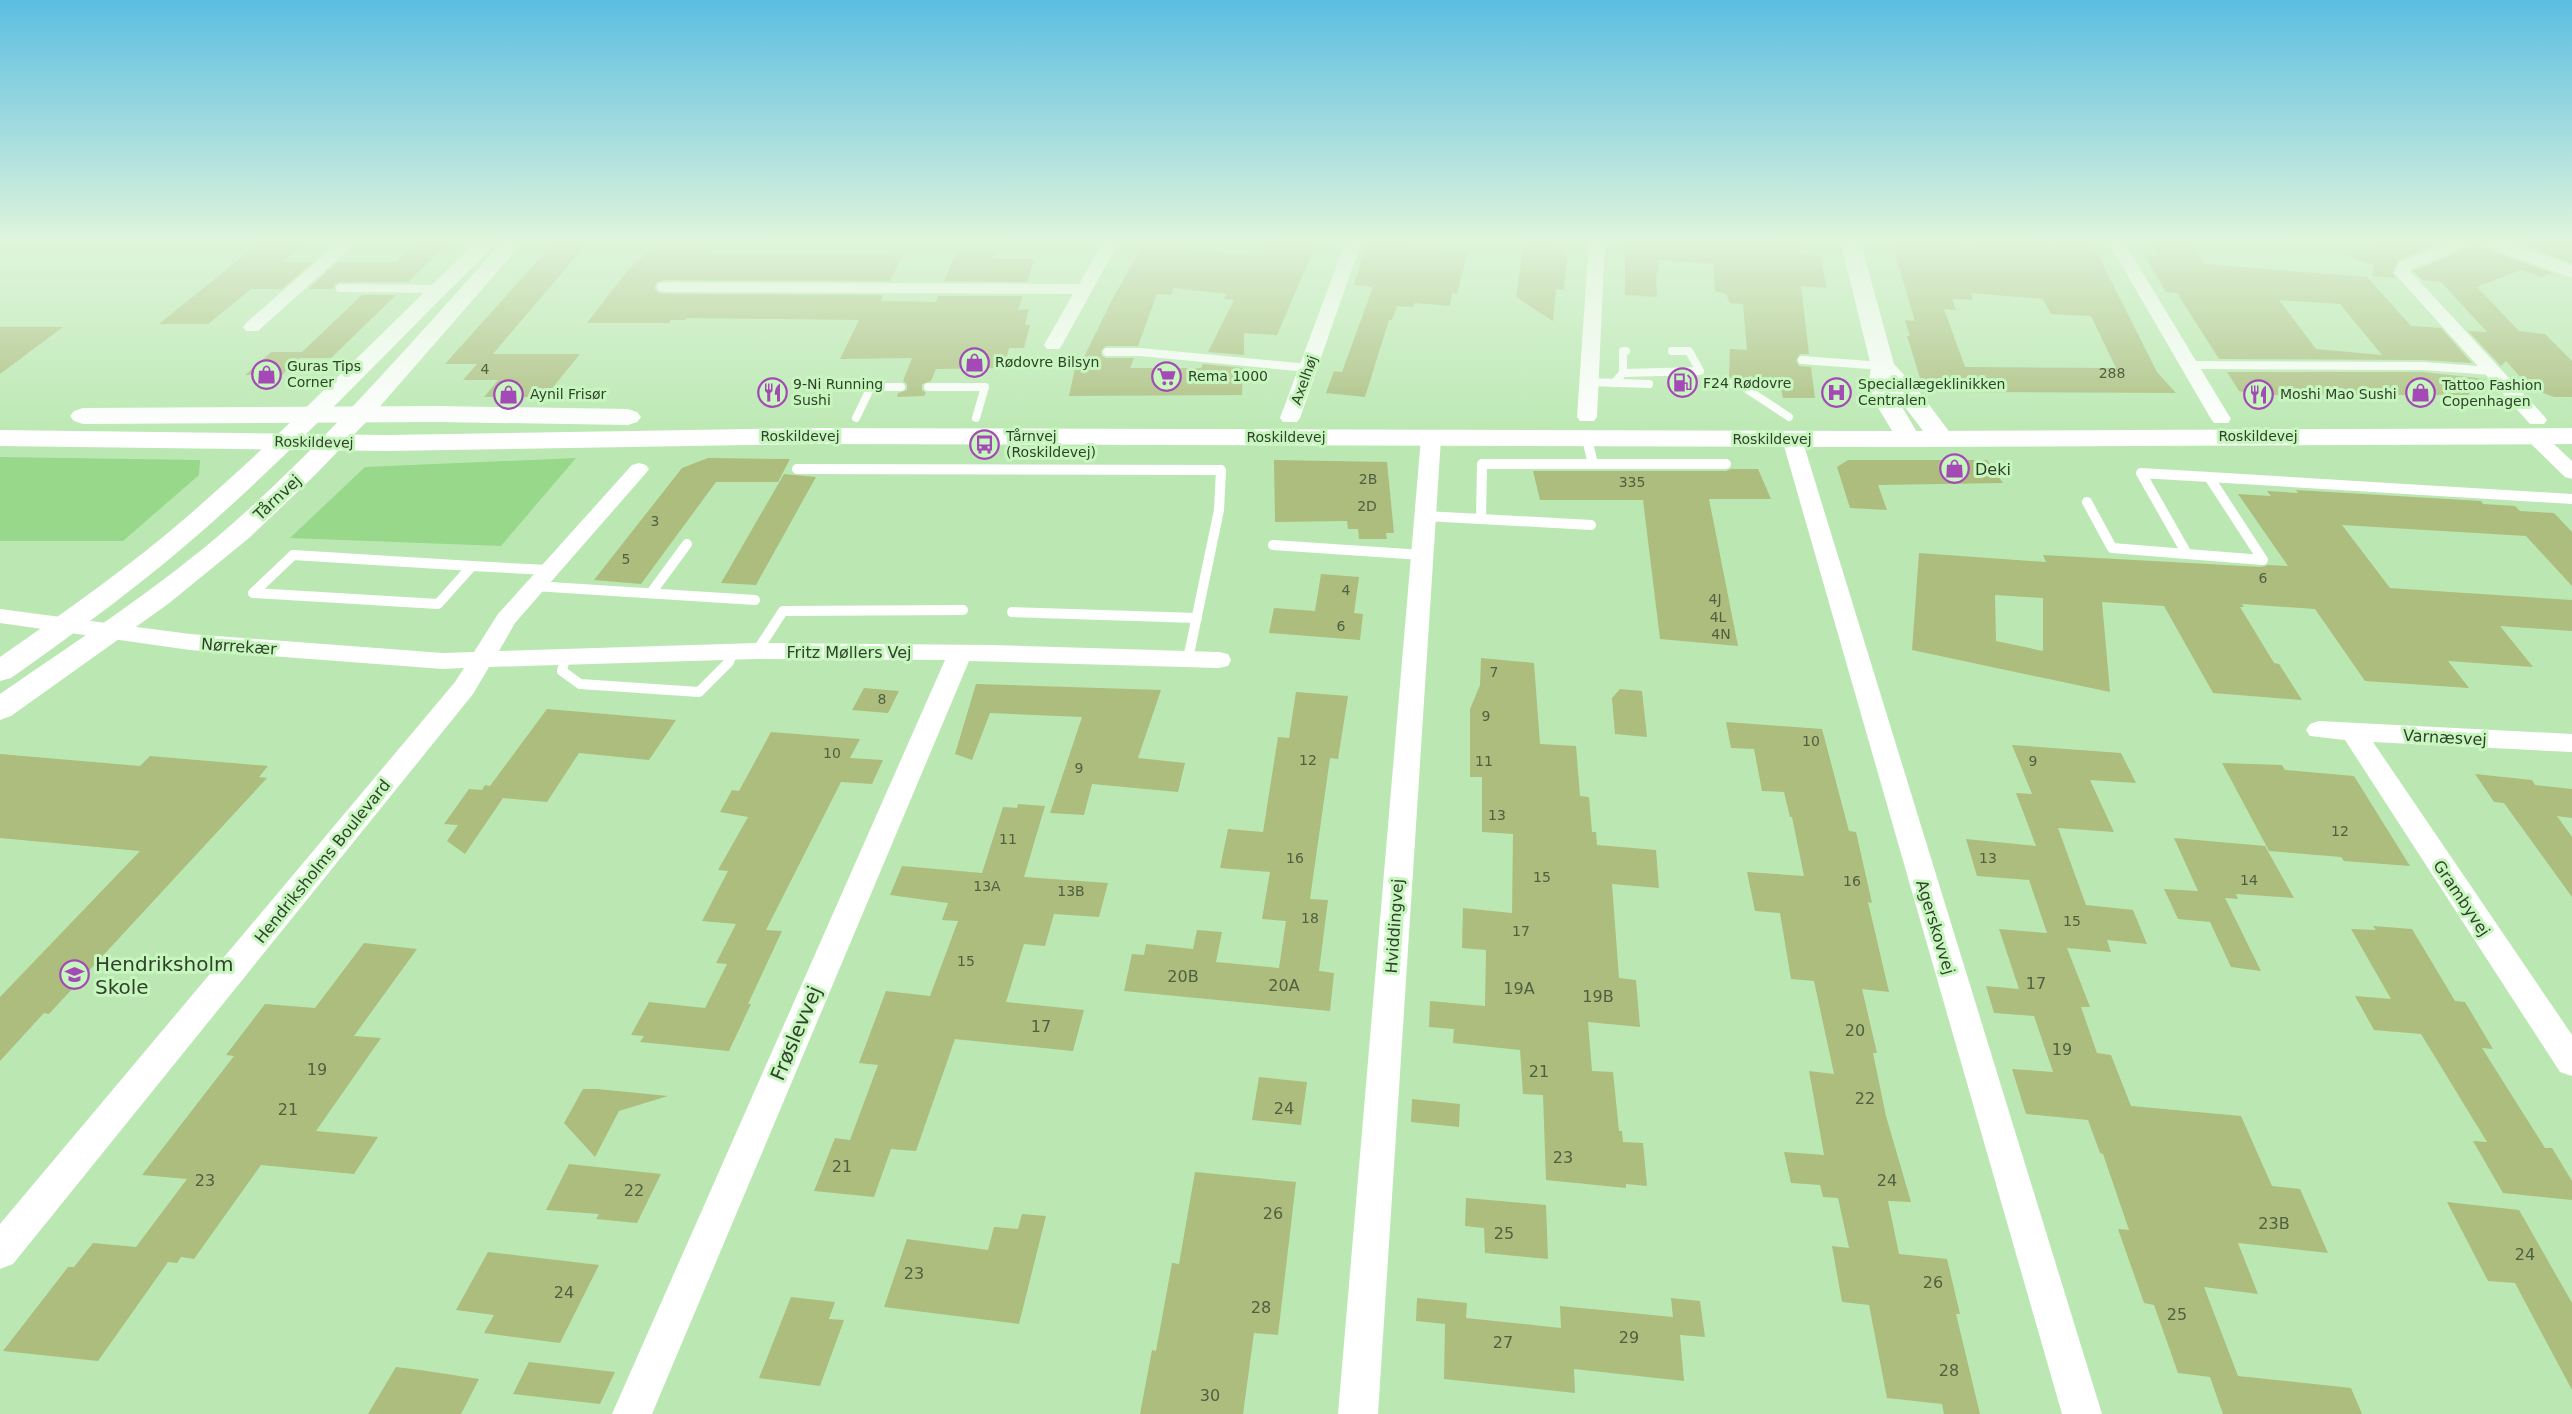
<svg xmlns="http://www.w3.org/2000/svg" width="2572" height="1414" font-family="'DejaVu Sans',sans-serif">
  <rect width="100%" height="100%" fill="#bbe8b2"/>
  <g fill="#97d88a">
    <polygon points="0,457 200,460 199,475 123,541 0,541"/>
    <polygon points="576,458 501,546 290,538 365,467"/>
  </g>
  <g fill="#acbd7e" fill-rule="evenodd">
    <polygon points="263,240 308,240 283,262 313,262 282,289 251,289 208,324 159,324"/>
    <polygon points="419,240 451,240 408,282 340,282 335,284 334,289 308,289 338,262 396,262"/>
    <polygon points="556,240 590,240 493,354 580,354 545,397 484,397 498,380 463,380 477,364 445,364"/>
    <polygon points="1270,240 1318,240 1277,335 1244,333 1244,355 1208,352 1234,300 1224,299 1227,294 1174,288 1171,295 1157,294 1138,346 1106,346 1101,351 1102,356 1106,358 1134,358 1130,368 1201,368 1203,364 1243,368 1242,395 1069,396 1075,368 1078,368 1080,357 1084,357 1112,300 1142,247 1262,256"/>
    <polygon points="1368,240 1411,240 1408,248 1467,253 1457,294 1452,293 1450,306 1415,303 1413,307 1397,306 1392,320 1389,320 1365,397 1326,393 1334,371 1342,372 1373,287 1354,285"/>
    <polygon points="1625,240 1798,240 1800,254 1820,256 1827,288 1801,286 1809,354 1800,354 1796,360 1799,366 1811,367 1815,398 1783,398 1781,389 1759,389 1742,378 1729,378 1730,349 1747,350 1743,304 1730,303 1726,294 1715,291 1713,264 1659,260 1659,270 1656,274 1657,297 1625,295"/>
    <path d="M1891,240l85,6 -3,-6h10l79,6 -3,-6h26l5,11h6l61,121 19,21 -224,-1 -32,-14 -13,-42h3l-5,-16 10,1zM1971,293l72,6 8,15 40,2 25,52 -151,-1 -21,-58 12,1 -4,-11 21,1z"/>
    <path d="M2147,240l42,1 15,23 163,13 44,49 30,2 31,35 -49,-3 -204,-1 -42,-66 -11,-1 -22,-37 14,1zM2279,300l61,4 42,51 -66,-6z"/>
    <polygon points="2390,240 2448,240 2398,260 2392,272 2395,278 2372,276 2374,265 2347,256"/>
    <polygon points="2512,240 2572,240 2572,263"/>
    <polygon points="1524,243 1565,246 1563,257 1567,257 1564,290 1556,289 1553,321 1516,297"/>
    <polygon points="2476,246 2552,273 2541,277 2521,270 2477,287 2519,331 2545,334 2572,361 2572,397 2554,397 2530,388 2506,361 2501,366 2468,331 2487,332 2441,282 2422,280 2414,271"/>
    <polygon points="713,250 710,254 903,255 890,281 665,280 657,282 654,288 659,293 665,294 883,295 881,301 936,302 938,296 1023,296 1018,310 1029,309 1025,325 1030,325 1024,348 1009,348 1004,368 936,369 931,381 922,384 922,390 926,393 924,396 897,397 898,393 907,390 907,384 903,381 912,358 840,359 859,320 687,318 685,320 671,320 669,323 587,323 628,270 649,251"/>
    <polygon points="956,252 995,252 993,259 1034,259 1027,282 944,281"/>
    <polygon points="362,295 396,295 331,358 300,358 282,375 245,375 271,352 302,352"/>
    <polygon points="0,327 63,327 0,374"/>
    <polygon points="2227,372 2423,372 2486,379 2468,395 2256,395 2239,391"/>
    <polygon points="708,458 790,459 778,482 716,482 641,584 594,580 682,468"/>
    <polygon points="1274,460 1387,462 1394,533 1386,533 1387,539 1359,539 1358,529 1348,529 1347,521 1275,522"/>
    <polygon points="1848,460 1987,460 2003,483 1878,485 1887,510 1850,508 1837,467"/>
    <polygon points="1731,469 1758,469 1771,499 1709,499 1738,646 1660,639 1643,500 1540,500 1533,471 1726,471"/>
    <polygon points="784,474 816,477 756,585 721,583"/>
    <path d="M2296,490l185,11 2,3 32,2 5,5 34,2 18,19v54l-46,-50 -184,-11 48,63 182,12v31l-72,-5 33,41 -85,-6 21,27 -104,-7 -50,-72 -73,-5 2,3h-4l34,56 5,1 23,36 -89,-7 -49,-87 -62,-4 8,90 -198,-42 7,-97 127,9 -3,-7 219,12 6,-2 20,1 -50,-72 33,2 -4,-5 31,2zM1995,595l48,3v53l-47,-10z"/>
    <polygon points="1321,574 1359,577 1354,613 1363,614 1360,640 1269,633 1274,608 1315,611"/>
    <polygon points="1481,658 1534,663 1540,744 1576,746 1580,796 1589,797 1592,832 1596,832 1597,845 1656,850 1659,888 1612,884 1619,978 1636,980 1640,1027 1588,1022 1592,1071 1613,1072 1619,1131 1622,1131 1623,1142 1643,1143 1647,1186 1626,1184 1626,1188 1546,1180 1543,1095 1523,1094 1520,1050 1453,1043 1454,1029 1429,1027 1430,1001 1485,1006 1486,950 1462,948 1463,908 1512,913 1513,834 1482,832 1482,777 1470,777 1470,709 1480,685"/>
    <polygon points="976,684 1161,690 1138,758 1185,763 1178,792 1092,784 1084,815 1050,813 1082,717 990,713 972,760 955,754"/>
    <polygon points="864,688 899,691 888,713 852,710"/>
    <polygon points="1620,689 1642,691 1647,737 1615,734 1612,698"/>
    <polygon points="1296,692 1348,696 1338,759 1330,758 1310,899 1328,900 1319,971 1334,973 1330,1011 1124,991 1132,954 1144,955 1146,944 1193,949 1197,930 1222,932 1216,962 1279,968 1286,921 1262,919 1270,872 1220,868 1228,829 1263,832 1278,737 1289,738"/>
    <polygon points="547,709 676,720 649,760 579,753 547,802 503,798 465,854 447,841 458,825 444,824 469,789 482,790 485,785 490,786"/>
    <polygon points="1726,722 1822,729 1849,831 1856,832 1872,903 1868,902 1889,992 1862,989 1877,1053 1873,1053 1886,1116 1911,1202 1888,1201 1899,1254 1947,1259 1960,1314 1956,1314 1980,1414 1944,1414 1942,1404 1887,1398 1869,1305 1842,1302 1832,1246 1849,1248 1838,1198 1823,1197 1820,1185 1791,1183 1784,1152 1824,1155 1809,1071 1834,1074 1814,981 1791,979 1780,913 1755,911 1747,872 1804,876 1792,817 1790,817 1784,792 1762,791 1754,749 1731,748"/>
    <polygon points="771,732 860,739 850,758 883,760 872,784 841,782 766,930 782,931 748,1004 751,1004 729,1051 640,1042 644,1036 631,1035 649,1002 705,1008 727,964 716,963 736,924 702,921 728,871 718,870 748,817 720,812 732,790 739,791"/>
    <polygon points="2012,745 2121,753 2136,783 2090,780 2114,832 2058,828 2086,905 2133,910 2147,944 2107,940 2111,952 2067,948 2090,1007 2081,1007 2097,1053 2111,1055 2131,1106 2241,1116 2272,1186 2300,1189 2328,1253 2238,1243 2258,1294 2204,1287 2238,1376 2351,1388 2362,1414 2223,1414 2210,1377 2178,1373 2154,1305 2144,1303 2118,1229 2129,1230 2103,1154 2100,1153 2088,1120 2026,1114 2012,1069 2053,1072 2034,1016 1994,1013 1986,986 2019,989 1999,929 2047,933 2029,880 1977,876 1966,839 2036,846 2016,793 2032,794"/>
    <polygon points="0,754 140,766 150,756 268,766 259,777 267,778 49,1014 44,1013 0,1061 0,997 140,851 0,838"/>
    <polygon points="2222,763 2282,765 2285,770 2354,776 2410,866 2344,861 2341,857 2269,851"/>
    <polygon points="2475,774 2532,780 2535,785 2572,789 2572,818 2557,816 2572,837 2572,897 2504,803 2494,802"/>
    <polygon points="1018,804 1045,806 1024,877 1108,883 1099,917 1054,914 1045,946 1024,944 1006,1002 1084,1010 1073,1051 955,1039 916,1151 891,1149 874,1197 814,1191 835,1138 850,1140 878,1065 859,1063 886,991 930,996 958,921 942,920 948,903 890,895 902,866 982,873 1003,807 1017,808"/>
    <polygon points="2174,838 2265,846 2294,898 2236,894 2238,899 2225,898 2261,971 2231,967 2210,922 2178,919 2164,889 2198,891"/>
    <polygon points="2373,926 2412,929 2455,1001 2465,1002 2493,1049 2482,1048 2545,1148 2552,1148 2572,1181 2572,1200 2503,1193 2473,1141 2487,1142 2421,1034 2374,1030 2355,996 2391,999 2351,929 2376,930"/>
    <polygon points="364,943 417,949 354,1036 381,1038 316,1131 378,1137 354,1174 261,1165 194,1259 181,1257 177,1263 168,1262 98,1361 3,1351 68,1267 74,1267 93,1243 136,1247 187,1179 142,1175 234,1056 226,1055 265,1004 315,1008"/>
    <polygon points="1259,1077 1307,1082 1301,1125 1252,1120"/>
    <polygon points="583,1089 597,1089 668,1096 619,1111 595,1157 564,1123"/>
    <polygon points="1412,1099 1460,1104 1459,1127 1411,1122"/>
    <polygon points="569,1164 661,1174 637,1223 596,1219 599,1214 546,1210"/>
    <polygon points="1195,1172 1296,1182 1278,1335 1254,1333 1243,1414 1140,1414 1152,1350 1156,1351 1172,1263 1179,1264"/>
    <polygon points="1466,1198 1546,1205 1548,1259 1485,1253 1484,1228 1465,1226"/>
    <polygon points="2447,1202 2519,1210 2572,1303 2572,1390 2515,1283 2488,1281"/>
    <polygon points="1022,1214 1046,1216 1019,1324 884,1307 907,1239 988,1250 994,1227 1018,1229"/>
    <polygon points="488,1252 599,1265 560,1343 484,1333 494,1315 456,1310"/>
    <polygon points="791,1297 835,1302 829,1319 844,1320 820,1386 759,1378"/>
    <polygon points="1417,1298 1467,1303 1466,1318 1561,1328 1560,1306 1673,1317 1671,1298 1700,1301 1705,1337 1680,1335 1684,1381 1574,1369 1575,1393 1444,1379 1445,1324 1416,1321"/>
    <polygon points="529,1362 615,1372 600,1404 513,1394"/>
    <polygon points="396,1367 420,1370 479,1379 461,1414 368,1414"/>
  </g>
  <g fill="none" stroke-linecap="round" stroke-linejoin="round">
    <g stroke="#fff" stroke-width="8">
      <polyline points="340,288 438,289"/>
      <polyline points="1107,352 1140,352 1308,368"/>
      <polyline points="1802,360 1883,366"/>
      <polyline points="2189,365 2423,366 2492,371"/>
      <polyline points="1623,373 1623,351 1626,351"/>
      <polyline points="1589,382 1649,384"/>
      <polyline points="1614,383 1623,373 1700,371 1689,351 1672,351"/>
      <polyline points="1717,384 1739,384 1789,417"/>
      <polyline points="928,387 985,387 976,418"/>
      <polyline points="856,418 871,387 901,387"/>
      <polyline points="1586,437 1588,445"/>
    </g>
    <g stroke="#fff" stroke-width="10">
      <polyline points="1588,443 1593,464"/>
      <polyline points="797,469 1221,470 1219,510 1188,659"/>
      <polygon points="2141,473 2209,477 2263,560 2187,554"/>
      <polyline points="2209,477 2572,499"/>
      <polyline points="2087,502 2112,548 2187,554"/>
      <polyline points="1425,516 1591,525"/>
      <polyline points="1481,519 1482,464 1726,464"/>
      <polyline points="1273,545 1422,555"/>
      <polygon points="293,555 472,566 438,604 253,593"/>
      <polyline points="472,566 548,570"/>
      <polyline points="534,586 755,600"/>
      <polyline points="651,593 687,544"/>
      <polyline points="1012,612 1197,618"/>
      <polyline points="757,651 783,611 963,610"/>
      <polyline points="565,658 562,671 580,684 699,692 729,662 733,652"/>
    </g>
    <g fill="#fff" fill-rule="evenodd">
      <polygon points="341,240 359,240 258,331 246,331 243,327 246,323"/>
      <polygon points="1104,240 1120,240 1062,345 1059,349 1047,349 1044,345 1073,294 665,292 659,291 656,287 659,283 665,282 1079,284"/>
      <polygon points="1346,240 1362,240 1300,418 1297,422 1283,422 1280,418"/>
      <polygon points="1589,240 1605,240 1597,417 1594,421 1580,421 1577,417"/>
      <polygon points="2107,240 2123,240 2231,419 2228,423 2214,423 2211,419"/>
      <polygon points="2455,240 2478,240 2476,243 2412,269 2411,272 2544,416 2547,420 2544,424 2530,424 2394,273 2399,262"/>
      <polygon points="2534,430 2541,432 2572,461 2572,479 2565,477 2527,440 2524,436 2527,432"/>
      <polygon points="1431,432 1438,434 1441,438 1378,1414 1338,1414 1421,438 1424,434"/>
      <polygon points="1792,433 1799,435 1802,439 2102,1414 2062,1414 1782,439 1785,435"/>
      <polygon points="639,463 646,465 649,469 646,473 515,623 499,651 757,643 992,645 1219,652 1228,654 1231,660 1228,666 1219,668 969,661 652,1414 612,1414 945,660 757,659 489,667 473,694 13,1264 0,1269 0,1224 455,682 464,668 443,669 190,650 0,623 0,609 190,634 443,653 474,652 498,614 632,465"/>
      <polygon points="2319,721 2572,734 2572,752 2373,742 2572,1035 2572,1076 2560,1072 2345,740 2310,736 2306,730 2310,724"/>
    </g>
    <g fill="#fff" fill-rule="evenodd">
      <path d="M504,240h21l-156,179 -54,56 -66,63 -81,66 -157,112 -11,4v-26c78,-54 159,-106 231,-169 99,-87 184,-187 273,-285z"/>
      <polygon points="1840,240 1860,240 1894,364 1918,390 1951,434 1954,439 1951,444 1942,446 1933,444 1892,390 1921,439 1918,444 1909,446 1900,444 1868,391 1871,366"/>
      <polygon points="2474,240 2504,240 2572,265 2572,278 2477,244"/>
      <path d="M480,243l7,2 3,4 -3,4c-93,91 -182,187 -279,273 -62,55 -129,104 -197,152l-11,3v-24c65,-45 130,-91 189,-142 99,-86 190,-180 284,-270z"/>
    </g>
    <g fill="#fff" fill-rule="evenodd">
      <polygon points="438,406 628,409 637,412 641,417 637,422 628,425 438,422 83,424 74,421 70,416 74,411 83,408"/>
      <polygon points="813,428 1909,431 2572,428 2572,444 1909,447 813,444 386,451 0,446 0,430 386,435"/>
    </g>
  </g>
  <linearGradient id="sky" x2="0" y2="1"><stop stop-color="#5bbee1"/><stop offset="0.55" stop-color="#e0f5dc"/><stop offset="1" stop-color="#e0f5dc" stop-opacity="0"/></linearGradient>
  <rect width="2572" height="438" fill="url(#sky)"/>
  <defs>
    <symbol id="shop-ring" viewBox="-11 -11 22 22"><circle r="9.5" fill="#c8f6bf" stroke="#a44ab6" stroke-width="1.5"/><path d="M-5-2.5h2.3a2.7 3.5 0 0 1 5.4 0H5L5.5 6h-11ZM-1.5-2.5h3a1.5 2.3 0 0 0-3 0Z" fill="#a44ab6"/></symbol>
    <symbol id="supermarket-ring" viewBox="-11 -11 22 22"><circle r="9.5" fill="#c8f6bf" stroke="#a44ab6" stroke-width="1.5"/><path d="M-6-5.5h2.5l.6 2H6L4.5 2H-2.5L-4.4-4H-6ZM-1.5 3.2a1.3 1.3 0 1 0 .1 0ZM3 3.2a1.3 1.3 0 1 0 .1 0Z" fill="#a44ab6"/></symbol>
    <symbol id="fuel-ring" viewBox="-11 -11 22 22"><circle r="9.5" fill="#c8f6bf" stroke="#a44ab6" stroke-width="1.5"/><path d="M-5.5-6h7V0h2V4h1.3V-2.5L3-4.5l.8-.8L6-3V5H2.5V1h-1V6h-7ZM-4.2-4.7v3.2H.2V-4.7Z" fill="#a44ab6"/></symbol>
    <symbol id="restaurant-ring" viewBox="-11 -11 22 22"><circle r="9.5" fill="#c8f6bf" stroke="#a44ab6" stroke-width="1.5"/><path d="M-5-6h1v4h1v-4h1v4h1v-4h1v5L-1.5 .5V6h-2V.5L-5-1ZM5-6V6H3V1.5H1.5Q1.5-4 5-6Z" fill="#a44ab6"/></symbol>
    <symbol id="hospital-ring" viewBox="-11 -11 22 22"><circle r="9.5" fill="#c8f6bf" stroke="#a44ab6" stroke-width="1.5"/><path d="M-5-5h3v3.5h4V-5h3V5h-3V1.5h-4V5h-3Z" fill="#a44ab6"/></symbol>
    <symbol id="bus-ring" viewBox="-11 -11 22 22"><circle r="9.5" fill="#c8f6bf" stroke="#a44ab6" stroke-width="1.5"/><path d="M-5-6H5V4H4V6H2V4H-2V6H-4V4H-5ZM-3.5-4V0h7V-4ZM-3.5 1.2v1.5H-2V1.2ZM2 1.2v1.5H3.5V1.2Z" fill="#a44ab6"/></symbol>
    <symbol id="school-ring" viewBox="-11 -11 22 22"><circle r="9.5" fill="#c8f6bf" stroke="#a44ab6" stroke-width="1.5"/><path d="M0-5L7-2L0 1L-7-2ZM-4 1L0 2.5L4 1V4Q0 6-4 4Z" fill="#a44ab6"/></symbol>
  </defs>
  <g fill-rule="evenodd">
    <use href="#shop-ring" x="958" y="346" width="33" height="33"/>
    <use href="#shop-ring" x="250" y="358" width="33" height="33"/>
    <use href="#supermarket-ring" x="1150" y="360" width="33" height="33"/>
    <use href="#fuel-ring" x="1666" y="366" width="33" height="33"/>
    <use href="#restaurant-ring" x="756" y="376" width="33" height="33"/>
    <use href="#hospital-ring" x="1820" y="376" width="33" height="33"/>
    <use href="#shop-ring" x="2404" y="376" width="33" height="33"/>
    <use href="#shop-ring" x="492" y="378" width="33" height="33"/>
    <use href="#restaurant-ring" x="2242" y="378" width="33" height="33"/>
    <use href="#bus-ring" x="968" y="428" width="33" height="33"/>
    <use href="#shop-ring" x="1938" y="452" width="33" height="33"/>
    <use href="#school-ring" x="58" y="958" width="33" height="33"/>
  </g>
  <g text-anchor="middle" stroke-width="6" stroke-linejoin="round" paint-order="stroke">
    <g font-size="14" fill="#30422c" stroke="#c8f6bf" text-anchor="start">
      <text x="995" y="367">Rødovre Bilsyn</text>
      <text x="287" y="371">Guras Tips<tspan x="287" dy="16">Corner</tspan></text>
      <text x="1188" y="381">Rema 1000</text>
      <text x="1703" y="388">F24 Rødovre</text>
      <text x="793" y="389">9-Ni Running<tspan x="793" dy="16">Sushi</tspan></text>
      <text x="1858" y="389">Speciallægeklinikken<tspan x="1858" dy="16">Centralen</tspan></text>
      <text x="2442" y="390">Tattoo Fashion<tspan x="2442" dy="16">Copenhagen</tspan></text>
      <text x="530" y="399">Aynil Frisør</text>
      <text x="2280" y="399">Moshi Mao Sushi</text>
      <text x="1006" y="441">Tårnvej<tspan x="1006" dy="16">(Roskildevej)</tspan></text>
    </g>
    <g font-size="14" fill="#4f6140">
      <text x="485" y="374">4</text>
      <text x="2112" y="378">288</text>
      <text x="1368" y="484">2B</text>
      <text x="1632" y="487">335</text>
      <text x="1367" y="511">2D</text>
      <text x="655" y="526">3</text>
      <text x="626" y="564">5</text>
      <text x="2263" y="583">6</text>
      <text x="1346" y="595">4</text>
      <text x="1715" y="604">4J</text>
      <text x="1718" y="622">4L</text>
      <text x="1341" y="631">6</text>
      <text x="1721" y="639">4N</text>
      <text x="1494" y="677">7</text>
      <text x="882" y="704">8</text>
      <text x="1486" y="721">9</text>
      <text x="1811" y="746">10</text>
      <text x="832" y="758">10</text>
      <text x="1308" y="765">12</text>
      <text x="1484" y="766">11</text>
      <text x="2033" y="766">9</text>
      <text x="1079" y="773">9</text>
      <text x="1497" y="820">13</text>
      <text x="2340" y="836">12</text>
      <text x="1008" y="844">11</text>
      <text x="1295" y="863">16</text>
      <text x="1988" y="863">13</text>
      <text x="1542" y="882">15</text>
      <text x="2249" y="885">14</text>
      <text x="1852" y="886">16</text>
      <text x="987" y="891">13A</text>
      <text x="1071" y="896">13B</text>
      <text x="1310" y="923">18</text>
      <text x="2072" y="926">15</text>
      <text x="1521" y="936">17</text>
      <text x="966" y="966">15</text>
    </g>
    <g font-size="14" fill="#30422c" stroke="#c8f6bf">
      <text transform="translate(1304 380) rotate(-70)" y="5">Axelhøj</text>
      <text x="800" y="441">Roskildevej</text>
      <text x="2258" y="441">Roskildevej</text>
      <text x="1286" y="442">Roskildevej</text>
      <text x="1772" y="444">Roskildevej</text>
      <text transform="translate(314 442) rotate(1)" y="5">Roskildevej</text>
    </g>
    <g font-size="16" fill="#30422c" stroke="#c8f6bf" text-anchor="start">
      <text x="1975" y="475">Deki</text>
    </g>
    <g font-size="16" fill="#30422c" stroke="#c8f6bf">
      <text transform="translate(277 497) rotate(-43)" y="6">Tårnvej</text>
      <text transform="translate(239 646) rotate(4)" y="6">Nørrekær</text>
      <text x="849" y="658">Fritz Møllers Vej</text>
      <text transform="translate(2445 737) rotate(3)" y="6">Varnæsvej</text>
      <text transform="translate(322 861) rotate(-51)" y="6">Hendriksholms Boulevard</text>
      <text transform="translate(2462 898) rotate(56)" y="6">Grambyvej</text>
      <text transform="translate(1394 926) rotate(-86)" y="6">Hviddingvej</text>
      <text transform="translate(1936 927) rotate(73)" y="6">Agerskovvej</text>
    </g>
    <g font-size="16" fill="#4f6140">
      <text x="1183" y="982">20B</text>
      <text x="2036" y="989">17</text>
      <text x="1284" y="991">20A</text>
      <text x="1519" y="994">19A</text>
      <text x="1598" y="1002">19B</text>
      <text x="1041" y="1032">17</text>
      <text x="1855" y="1036">20</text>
      <text x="2062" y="1055">19</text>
      <text x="317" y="1075">19</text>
      <text x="1539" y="1077">21</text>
      <text x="1865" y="1104">22</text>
      <text x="1284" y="1114">24</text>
      <text x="288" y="1115">21</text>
      <text x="1563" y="1163">23</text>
      <text x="842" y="1172">21</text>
      <text x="205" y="1186">23</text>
      <text x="1887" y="1186">24</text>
      <text x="634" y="1196">22</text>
      <text x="1273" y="1219">26</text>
      <text x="2274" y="1229">23B</text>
      <text x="1504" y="1239">25</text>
      <text x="2525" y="1260">24</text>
      <text x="914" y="1279">23</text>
      <text x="1933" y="1288">26</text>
      <text x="564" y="1298">24</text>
      <text x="1261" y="1313">28</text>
      <text x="2177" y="1320">25</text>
      <text x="1629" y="1343">29</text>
      <text x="1503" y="1348">27</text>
      <text x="1949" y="1376">28</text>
      <text x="1210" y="1401">30</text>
    </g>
    <g font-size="20" fill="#30422c" stroke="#c8f6bf" text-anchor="start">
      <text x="95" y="971">Hendriksholm<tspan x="95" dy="23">Skole</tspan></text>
    </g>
    <g font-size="20" fill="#30422c" stroke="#c8f6bf">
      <text transform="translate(796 1033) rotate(-67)" y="7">Frøslevvej</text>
    </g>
  </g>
</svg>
